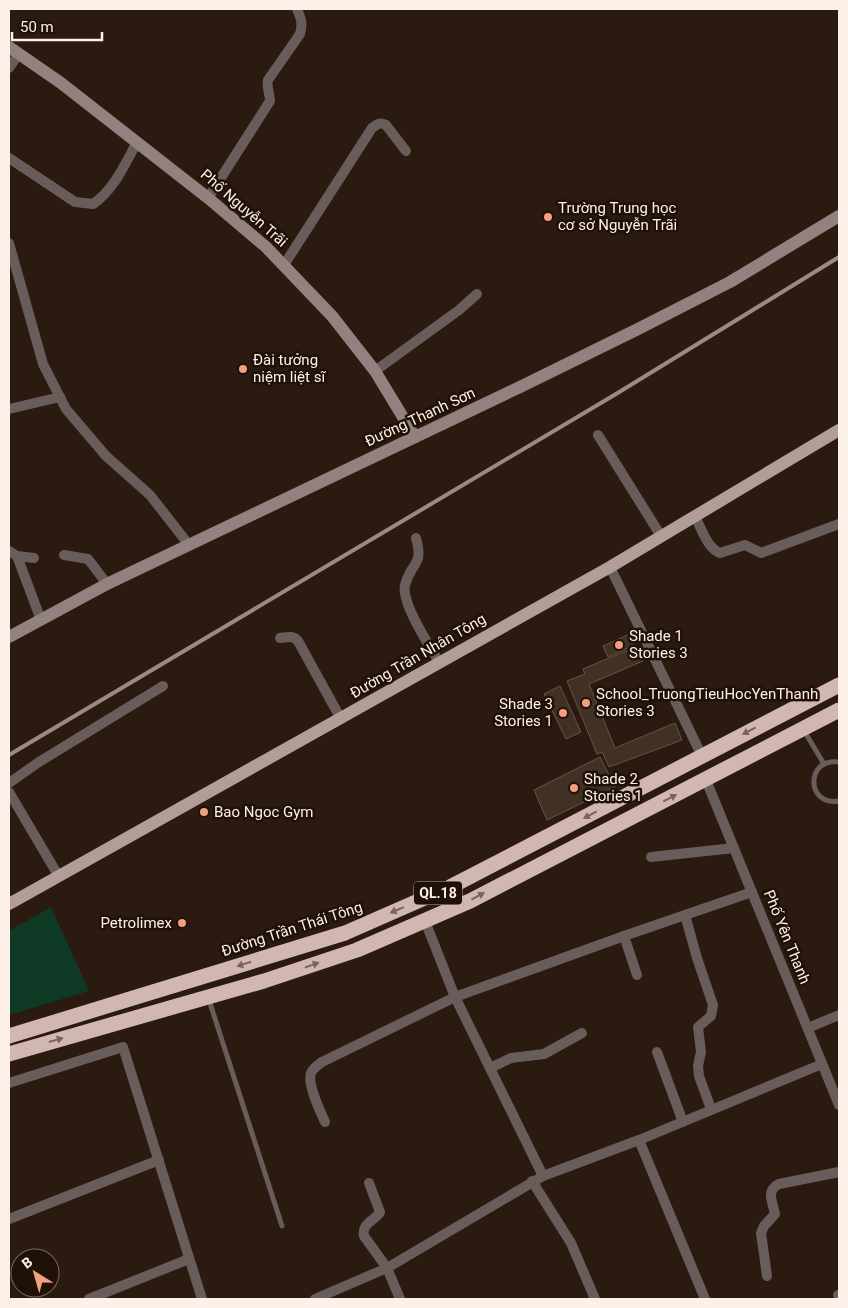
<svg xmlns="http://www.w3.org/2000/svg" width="848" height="1308" font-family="Roboto,sans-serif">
  <rect width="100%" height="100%" fill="#2a1a0f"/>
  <polygon fill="#0e3a25" points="51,907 89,991 9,1015 9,931"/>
  <g fill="#413024" stroke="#655346">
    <polygon points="630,634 634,645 608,657 603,646"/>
    <polygon points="635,647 643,661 589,684 615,748 675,723 682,740 609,767 602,752 597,754 567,681 585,674 583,669"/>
    <polygon points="560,686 581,732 566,739 544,694"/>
    <polygon points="600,757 615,787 547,820 534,790"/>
  </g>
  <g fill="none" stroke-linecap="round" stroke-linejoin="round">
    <g stroke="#685d5b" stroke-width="5">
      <polyline points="803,729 824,764"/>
      <path d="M839,762c-34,-5 -33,45 0,39"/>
      <polyline points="209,1000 282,1226"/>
    </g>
    <g stroke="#685d5b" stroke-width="10">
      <polyline points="9,68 18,55"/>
      <path d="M9,158l66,44 18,2c21,-14 32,-40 44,-62"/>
      <path d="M208,198l62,-97c0,-8 -4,-14 -2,-21l32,-46c3,-10 1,-16 -3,-25"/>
      <polyline points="9,243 43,364 66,409 106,456 150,495 189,545"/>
      <path d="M284,265l88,-137c5,-4 8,-6 14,-3l20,26"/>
      <polyline points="375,371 459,310 477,294"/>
      <polyline points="9,409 60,397"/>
      <polyline points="598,435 661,536"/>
      <path d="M695,517c7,12 12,31 25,36l25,-8 16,8 78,-29"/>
      <path d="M416,538c8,28 -5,24 -11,47 -4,18 24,60 34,77"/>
      <polyline points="9,551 17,556 34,558"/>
      <polyline points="64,555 88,559 107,584"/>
      <polyline points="17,556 41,620"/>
      <polyline points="610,567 702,756"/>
      <path d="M280,638c8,-1 13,-3 18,3l43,78"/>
      <polyline points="706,780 839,1105"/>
      <polyline points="9,783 39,762 163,686"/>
      <polyline points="9,792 58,875"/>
      <polyline points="651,857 734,848"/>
      <polyline points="685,915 697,958 713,1005 711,1016 698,1027 701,1052 698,1066 699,1076 711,1109"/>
      <polyline points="425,921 455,997 543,1176"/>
      <polyline points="624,936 637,975"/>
      <polyline points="808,1028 839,1015"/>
      <polyline points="657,1052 683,1122"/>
      <polyline points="490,1068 511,1058 544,1054 582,1033"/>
      <polyline points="9,1083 123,1047 202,1299"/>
      <path d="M325,1122c-5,-11 -18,-38 -14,-49 2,-5 7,-8 11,-11l133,-65 169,-61 128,-44"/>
      <polyline points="639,1140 705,1299"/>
      <polyline points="532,1181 571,1243 595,1299"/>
      <path d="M369,1183l11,29c-5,9 -19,11 -16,24l23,32 13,31"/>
      <polyline points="9,1219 159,1160"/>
      <path d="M767,1276l-6,-43 3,-7 11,-12c-2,-12 -10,-23 4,-30l60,-12"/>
      <polyline points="838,1295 839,1295"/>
      <polyline points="89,1299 189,1259"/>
      <polyline points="315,1299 387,1268 543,1176 639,1140 822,1064"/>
    </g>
    <g stroke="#92817e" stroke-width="12">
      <polyline points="9,47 61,83 208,198 266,247 332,316 375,371 415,437"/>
      <polyline points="9,637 107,584 520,387 638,329 730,282 839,216"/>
    </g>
    <polyline stroke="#b39d99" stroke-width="12" points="9,904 610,567 839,430"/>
    <g stroke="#d1b6b1" stroke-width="15">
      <polyline points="9,1036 345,933 450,887 839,685"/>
      <polyline points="9,1054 264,981 357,950 470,901 839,710"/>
    </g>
    <polyline stroke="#998b83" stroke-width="4" points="9,755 616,394 839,257"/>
  </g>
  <defs><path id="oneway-solid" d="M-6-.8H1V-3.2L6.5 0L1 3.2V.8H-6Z" transform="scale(1.25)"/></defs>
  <g fill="#78645c">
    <use href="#oneway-solid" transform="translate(749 731) rotate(152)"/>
    <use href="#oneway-solid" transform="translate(670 798) rotate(-27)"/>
    <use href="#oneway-solid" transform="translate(590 815) rotate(152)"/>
    <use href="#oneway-solid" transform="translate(478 896) rotate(-28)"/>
    <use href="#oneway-solid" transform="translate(397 910) rotate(157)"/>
    <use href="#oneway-solid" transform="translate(244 964) rotate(163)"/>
    <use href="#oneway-solid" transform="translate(312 965) rotate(-19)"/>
    <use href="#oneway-solid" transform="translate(56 1040) rotate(-16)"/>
  </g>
  <g fill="#f2a080" stroke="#201107" stroke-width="2">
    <circle cx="548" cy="217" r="5"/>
    <circle cx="243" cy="369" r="5"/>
    <circle cx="619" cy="645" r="5"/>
    <circle cx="586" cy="703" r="5"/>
    <circle cx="563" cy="713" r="5"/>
    <circle cx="574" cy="788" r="5"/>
    <circle cx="204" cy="812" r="5"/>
    <circle cx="182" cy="923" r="5"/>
  </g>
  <g text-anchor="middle" stroke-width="5" stroke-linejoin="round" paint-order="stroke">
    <rect fill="#201107" stroke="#baada5" stroke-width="1" x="414" y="881.5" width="48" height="23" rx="4"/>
    <g font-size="14" font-weight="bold" fill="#fcf0e9">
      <text x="438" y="898">QL.18</text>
    </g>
    <g font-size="15" fill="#fcf0e9" stroke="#201107">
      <text transform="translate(244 208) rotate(41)" y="5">Phố Nguyễn Trãi</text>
      <text transform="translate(420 417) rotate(-25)" y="5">Đường Thanh Sơn</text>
      <text transform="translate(418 656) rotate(-30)" y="5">Đường Trần Nhân Tông</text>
      <text transform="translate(292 929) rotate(-18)" y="5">Đường Trần Thái Tông</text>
      <text transform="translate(787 937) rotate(68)" y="5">Phố Yên Thanh</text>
    </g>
    <g font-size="15" fill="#fcf0e9" stroke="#201107" text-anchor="start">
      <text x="558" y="213">Trường Trung học<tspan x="558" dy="17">cơ sở Nguyễn Trãi</tspan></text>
      <text x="253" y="365">Đài tưởng<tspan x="253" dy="17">niệm liệt sĩ</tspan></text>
      <text x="629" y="641">Shade 1<tspan x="629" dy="17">Stories 3</tspan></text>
      <text x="596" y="699">School_TruongTieuHocYenThanh<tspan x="596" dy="17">Stories 3</tspan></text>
      <text x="553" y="709" text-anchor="end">Shade 3<tspan x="553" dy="17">Stories 1</tspan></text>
      <text x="584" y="784">Shade 2<tspan x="584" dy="17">Stories 1</tspan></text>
      <text x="214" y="817">Bao Ngoc Gym</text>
      <text x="172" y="928" text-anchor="end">Petrolimex</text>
    </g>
  </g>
  <rect width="848" height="1308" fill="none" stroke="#fcf0e9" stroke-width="20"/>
  <g transform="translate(35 1273) rotate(323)"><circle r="24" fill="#201107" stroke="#786a61"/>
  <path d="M0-4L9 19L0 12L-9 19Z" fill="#f2a080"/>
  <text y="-8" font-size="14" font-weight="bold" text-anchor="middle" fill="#fcf0e9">B</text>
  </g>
  <path d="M12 32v8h90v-8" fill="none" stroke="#fcf0e9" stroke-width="2.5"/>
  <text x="20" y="32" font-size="15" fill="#fcf0e9" stroke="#201107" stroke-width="4" paint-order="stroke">50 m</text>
</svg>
